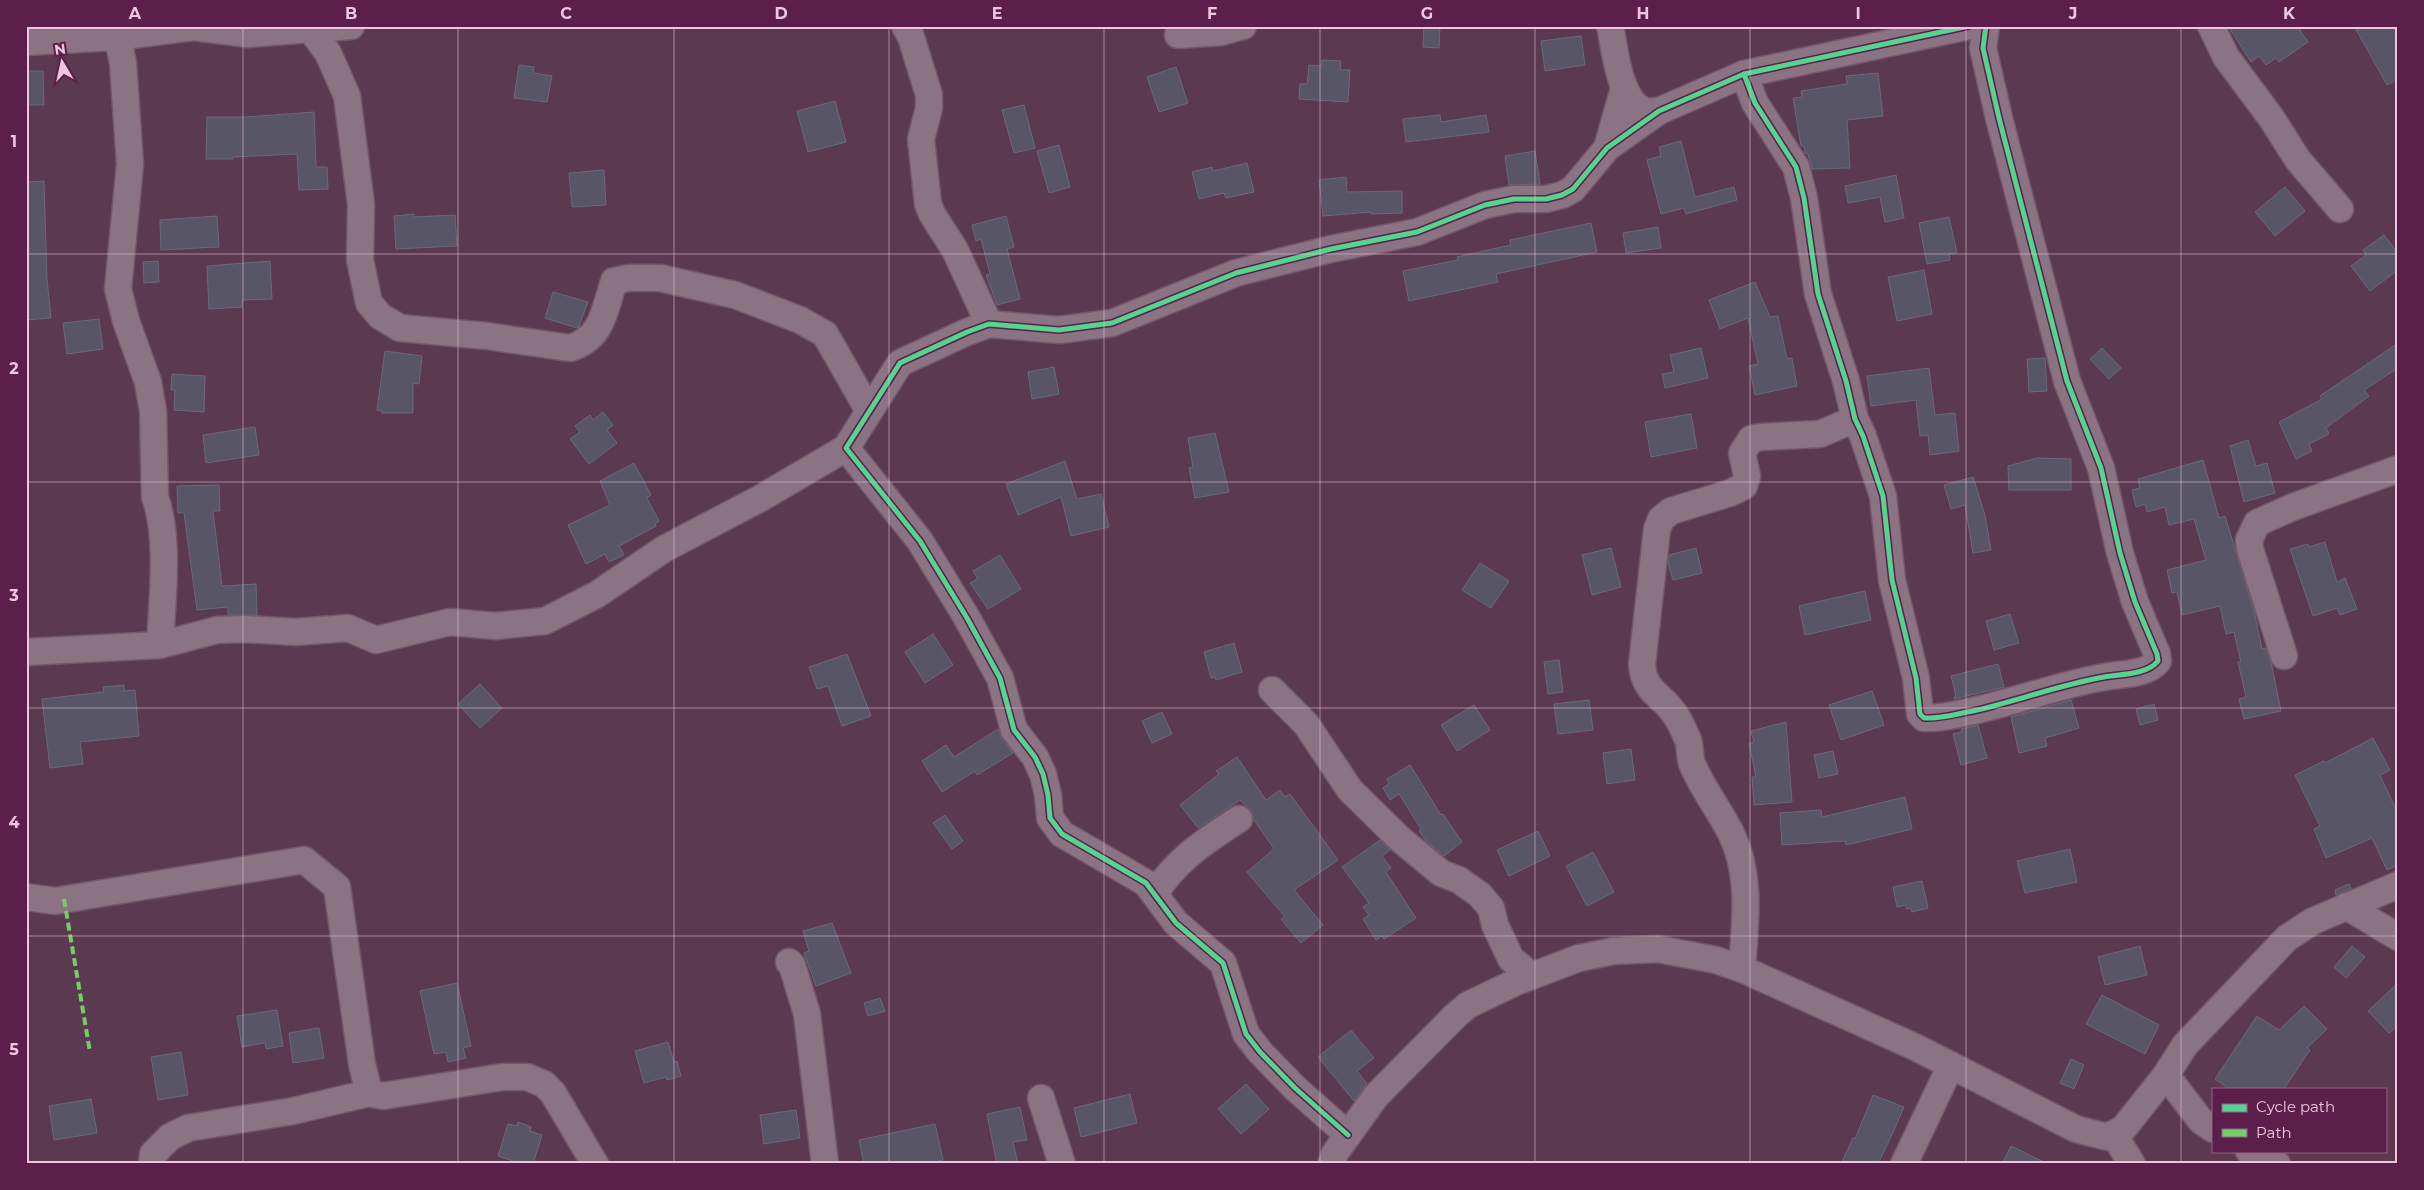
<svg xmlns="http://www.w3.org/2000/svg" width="2424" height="1190" font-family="Montserrat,sans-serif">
  <rect width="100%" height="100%" fill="#5a3951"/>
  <g fill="#575566" stroke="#6a6a7d">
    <polygon points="1424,26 1440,26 1439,48 1423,47"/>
    <polygon points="2228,26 2297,26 2308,42 2279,62 2276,58 2266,65 2259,56 2251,62"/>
    <polygon points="2354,26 2398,26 2398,79 2387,85"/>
    <polygon points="1581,36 1585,65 1545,71 1541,41"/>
    <polygon points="1322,60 1341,61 1340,70 1350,70 1348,102 1299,99 1300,84 1307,84 1309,65 1321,66"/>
    <polygon points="519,65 534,67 533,73 552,76 547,102 514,98"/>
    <polygon points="1176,67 1188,103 1159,112 1147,77"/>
    <polygon points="26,71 43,71 44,105 26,105"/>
    <polygon points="1878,73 1883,116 1847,120 1850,168 1812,169 1808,154 1805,153 1804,146 1801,146 1793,98 1802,97 1801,91 1847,84 1846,76"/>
    <polygon points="835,101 846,142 808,152 797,111"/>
    <polygon points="1024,105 1035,148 1014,153 1002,110"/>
    <polygon points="314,112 316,167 327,167 328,189 299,190 297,154 233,157 233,159 206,159 207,117 246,117"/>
    <polygon points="1440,115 1441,122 1486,115 1489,132 1406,142 1403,119"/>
    <polygon points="1681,141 1695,197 1734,187 1737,200 1686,214 1684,208 1661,214 1647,160 1661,156 1659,147"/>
    <polygon points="1059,145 1070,187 1049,193 1037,151"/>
    <polygon points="1535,151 1540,184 1509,185 1505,156"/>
    <polygon points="1247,163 1254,192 1226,198 1224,193 1199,199 1192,172 1212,167 1213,171"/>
    <polygon points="604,170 606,205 572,207 569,173"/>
    <polygon points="1896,175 1904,218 1885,222 1880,197 1848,203 1845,186"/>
    <polygon points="1346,177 1347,192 1402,191 1402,213 1371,214 1371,212 1323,216 1319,180"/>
    <polygon points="44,181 47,279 51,318 26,320 26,182"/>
    <polygon points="2285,187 2305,211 2275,236 2255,212"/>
    <polygon points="414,214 414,217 455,215 457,246 396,249 394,216"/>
    <polygon points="217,216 219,247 161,250 160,220"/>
    <polygon points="1006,216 1014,247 1007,249 1020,299 997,305 986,275 990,274 981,239 976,241 972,225"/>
    <polygon points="1949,217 1957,253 1949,254 1950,260 1927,264 1919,223"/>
    <polygon points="1591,223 1597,252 1496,274 1498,282 1409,301 1403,271 1458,260 1457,257 1511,245 1510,240"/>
    <polygon points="1658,227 1661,248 1626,253 1623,233"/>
    <polygon points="2384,235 2398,253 2398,270 2370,291 2351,266 2366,255 2363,250"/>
    <polygon points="158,261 159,282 144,283 143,262"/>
    <polygon points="270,261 272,299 242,300 242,307 209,309 207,266"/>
    <polygon points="1924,270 1932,314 1897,321 1888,277"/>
    <polygon points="1755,282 1770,317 1778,316 1787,359 1792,358 1797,386 1755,395 1749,366 1758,364 1748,318 1720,329 1709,300"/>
    <polygon points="553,292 588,302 579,326 577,328 545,318"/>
    <polygon points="99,319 103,349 67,354 63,323"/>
    <polygon points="2398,343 2398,368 2364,390 2369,396 2326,428 2329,434 2309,444 2312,451 2296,459 2279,422 2322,399 2320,396"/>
    <polygon points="1701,348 1708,378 1665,388 1662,374 1674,372 1670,355"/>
    <polygon points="2102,348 2121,368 2109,379 2090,359"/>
    <polygon points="385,351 422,356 419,384 413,383 413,413 382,413 382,411 377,410"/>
    <polygon points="2045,358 2047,391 2029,392 2027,359"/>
    <polygon points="1054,367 1059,394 1032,399 1028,372"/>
    <polygon points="1929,368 1935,415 1955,413 1959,451 1930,455 1928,435 1920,436 1916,400 1871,406 1867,376"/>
    <polygon points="172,374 205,376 204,412 174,410 175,390 171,390"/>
    <polygon points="603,412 613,425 607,430 617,443 589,464 570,439 580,432 575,426 590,415 593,420"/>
    <polygon points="1691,414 1697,448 1651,457 1645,422"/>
    <polygon points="255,427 259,455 206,463 203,435"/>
    <polygon points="1215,433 1229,492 1195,498 1189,468 1193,467 1188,438"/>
    <polygon points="2248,440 2256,466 2267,463 2275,493 2244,502 2230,446"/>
    <polygon points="2037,458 2071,459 2071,490 2009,490 2008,466"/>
    <polygon points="2203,460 2219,518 2225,516 2254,611 2262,649 2266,648 2271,662 2281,711 2244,719 2239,699 2246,697 2238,662 2241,662 2234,632 2226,634 2220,606 2182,615 2177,592 2172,593 2167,570 2206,560 2194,519 2169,525 2165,507 2147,512 2145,504 2136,507 2132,490 2140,488 2138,479"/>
    <polygon points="1065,461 1077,499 1101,494 1109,527 1071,536 1061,497 1018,515 1006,484"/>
    <polygon points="634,463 651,495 647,498 659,521 655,524 656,526 619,546 624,555 609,562 605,554 586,564 568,525 610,505 600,481"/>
    <polygon points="1973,477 1985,515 1991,550 1973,553 1965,505 1951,509 1944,485"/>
    <polygon points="219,485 220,511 213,511 222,586 256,584 257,615 228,615 228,607 197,610 184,513 178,513 177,486"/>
    <polygon points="2325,542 2337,582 2345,578 2357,609 2340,615 2337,608 2313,616 2290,549 2308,544 2309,547"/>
    <polygon points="1611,548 1621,587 1592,595 1582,555"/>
    <polygon points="1696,548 1702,573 1673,580 1668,563 1669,555"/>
    <polygon points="1000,555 1021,589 988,609 970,583 978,579 973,571"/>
    <polygon points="1480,563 1509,581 1491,608 1462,590"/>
    <polygon points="1865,591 1871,620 1805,635 1799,606"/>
    <polygon points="2010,614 2019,643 1994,650 1986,621"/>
    <polygon points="933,634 953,665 925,683 905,652"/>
    <polygon points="1234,643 1242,672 1216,680 1215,677 1211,678 1204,652"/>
    <polygon points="847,654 871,716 842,726 828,686 817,689 809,667"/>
    <polygon points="1559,660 1563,692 1548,694 1544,662"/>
    <polygon points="1998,664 2004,687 1954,699 1954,697 1956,696 1951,676"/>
    <polygon points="480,684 502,708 480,728 458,704"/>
    <polygon points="124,685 124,691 135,690 139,736 80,742 83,764 50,768 42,699 104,692 103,687"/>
    <polygon points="1872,691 1884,725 1841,740 1829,705"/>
    <polygon points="1589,700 1593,730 1558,734 1554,704"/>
    <polygon points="2071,700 2079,728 2045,738 2047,746 2019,753 2011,717"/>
    <polygon points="2154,704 2158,720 2140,725 2136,709"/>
    <polygon points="1474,705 1490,730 1457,751 1441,725"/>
    <polygon points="1162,712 1172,734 1152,743 1142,721"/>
    <polygon points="1786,722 1792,802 1754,805 1752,777 1756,777 1749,743 1754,742 1751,731"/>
    <polygon points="1978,725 1987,758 1961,765 1953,734 1962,732 1961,729"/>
    <polygon points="998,729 1002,739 1013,753 977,775 975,771 942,792 922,761 946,745 954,757"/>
    <polygon points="2373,738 2390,770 2380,775 2398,814 2398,865 2387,870 2372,838 2326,858 2314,829 2320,826 2295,775 2324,761 2325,763"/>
    <polygon points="1631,749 1635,780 1607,784 1603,753"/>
    <polygon points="1833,751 1838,774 1819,778 1814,755"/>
    <polygon points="1237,757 1266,800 1280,790 1285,797 1290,794 1338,860 1294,890 1323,925 1301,943 1281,919 1285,917 1247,872 1274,849 1254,820 1251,810 1240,800 1198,828 1180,805 1219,774 1216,771"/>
    <polygon points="1410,765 1441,815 1443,814 1462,842 1444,856 1426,841 1419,831 1421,829 1399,794 1390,800 1383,788 1389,784 1387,779"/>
    <polygon points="1905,797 1912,829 1846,845 1845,841 1782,845 1780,813 1821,810 1822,817"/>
    <polygon points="945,815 963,841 952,849 933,823"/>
    <polygon points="1538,831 1550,856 1509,876 1497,850"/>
    <polygon points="1380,840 1390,850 1382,856 1391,868 1386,872 1416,918 1384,939 1382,936 1376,940 1363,919 1369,915 1363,907 1369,903 1342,867"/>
    <polygon points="2070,849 2077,882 2025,893 2017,861"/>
    <polygon points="1593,852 1614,892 1587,906 1566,866"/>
    <polygon points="1922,881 1928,908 1912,912 1911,908 1907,909 1906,905 1897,907 1893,887"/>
    <polygon points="2349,884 2351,889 2336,895 2335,890"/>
    <polygon points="832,923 851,973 816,986 804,953 809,951 803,931"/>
    <polygon points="2140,946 2147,975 2105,985 2098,957"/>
    <polygon points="2352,946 2365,957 2346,978 2334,967"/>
    <polygon points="457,983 471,1046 463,1048 466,1058 448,1062 446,1052 434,1054 420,991"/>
    <polygon points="2398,983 2398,1025 2389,1033 2368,1011"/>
    <polygon points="2102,995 2159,1025 2145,1054 2086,1024"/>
    <polygon points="880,998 885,1011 868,1016 864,1003"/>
    <polygon points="2304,1006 2327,1029 2307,1048 2310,1050 2284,1089 2229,1089 2215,1079 2257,1016 2279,1030"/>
    <polygon points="277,1010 283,1046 266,1049 265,1043 242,1047 237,1016"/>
    <polygon points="319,1028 324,1058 293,1063 289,1033"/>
    <polygon points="1351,1030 1374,1058 1357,1071 1367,1084 1354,1101 1318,1057"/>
    <polygon points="668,1042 674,1062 677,1061 681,1076 667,1080 666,1077 644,1083 635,1051"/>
    <polygon points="181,1052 188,1095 158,1100 151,1057"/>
    <polygon points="2071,1059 2084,1065 2074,1089 2060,1083"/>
    <polygon points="1246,1084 1269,1109 1241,1134 1218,1109"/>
    <polygon points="1130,1094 1137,1123 1081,1137 1074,1108"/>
    <polygon points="1873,1095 1904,1107 1895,1128 1878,1164 1841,1164 1853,1138 1855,1139"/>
    <polygon points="91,1099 97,1133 54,1140 49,1106"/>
    <polygon points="1020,1107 1027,1140 1013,1142 1018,1164 997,1164 987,1114"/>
    <polygon points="796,1110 800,1138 764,1144 760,1115"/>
    <polygon points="518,1122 531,1127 530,1131 542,1135 533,1164 522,1164 498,1156 508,1124 517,1126"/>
    <polygon points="935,1124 943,1160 925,1164 864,1164 859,1140"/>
    <polygon points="2011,1146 2048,1164 2002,1164"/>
  </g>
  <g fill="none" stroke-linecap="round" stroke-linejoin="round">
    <defs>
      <g id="minor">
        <path d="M115,26l8,37 7,101 -12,125 8,32 22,61 5,29 2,86c15,41 7,105 5,148"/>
        <polyline points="905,26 911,37 929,95 929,108 921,139 928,204 932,214 955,250 989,324"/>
        <path d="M1610,26c5,24 9,74 34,85 4,1 11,0 15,0"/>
        <polyline points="2211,26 2226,57 2272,119 2298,160 2340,209"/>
        <path d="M311,30l17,23 19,43 14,108 -1,56 9,43 11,13 20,12 87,8 83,12c33,-10 34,-37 44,-67l15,-3h31l75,17 65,25 25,14 44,77"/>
        <polyline points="1178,35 1221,32 1243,26"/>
        <polyline points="26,42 115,37 194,27 248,34 351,26"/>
        <path d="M1744,74l11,29 41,64 8,31 14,96 28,87 9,38 8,17 20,60 9,84 24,98 4,36 4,4c16,1 32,-4 49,-7 44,-10 86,-26 131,-34 16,-3 43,-2 54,-16l-1,-7 -22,-52 -15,-49 -19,-85 -34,-87 -68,-263 -16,-70 3,-22"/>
        <polyline points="1607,148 1624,88"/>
        <polyline points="26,652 160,645 217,630 244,629 296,632 348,628 376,640 450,622 496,626 545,621 596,595 664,549 761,498 846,448"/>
        <polyline points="2284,656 2250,549 2249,540 2257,523 2293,507 2398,469"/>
        <polyline points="1272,690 1306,724 1350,790 1400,839 1441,873 1459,880 1480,895 1491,908 1495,925 1511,959 1532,976"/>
        <path d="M1155,893c23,-35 49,-51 84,-74"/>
        <polyline points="26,897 55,901 304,860 337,887 362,1064 369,1093 383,1096 502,1077 527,1077 544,1084 553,1093 595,1164"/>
        <polyline points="2346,906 2398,937"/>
        <polyline points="789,962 792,965 807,1014 825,1164"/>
        <path d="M1742,969c3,-46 10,-93 -11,-136 -12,-23 -28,-44 -38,-67 -4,-8 -2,-17 -5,-26 -3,-7 -7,-17 -12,-24 -13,-22 -32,-22 -34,-52l15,-135 4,-10 10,-8 59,-18 14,-7 3,-10 -5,-23 9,-14 10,-2 59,-3 35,-15"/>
        <polyline points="2166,1075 2201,1121 2213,1129"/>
        <polyline points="1041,1098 1062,1164"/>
        <polyline points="1348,1135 1295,1088 1260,1052 1246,1034 1223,963 1176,923 1146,883 1062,834 1050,818 1048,795 1043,774 1035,757 1014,730 1000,678 967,618 920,541 846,448 900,363 967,332 989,324 1059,330 1112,323 1236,273 1331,249 1417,232 1485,205 1514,199 1546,199 1562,195 1573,189 1607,148 1659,111 1744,74 1969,26"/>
        <polyline points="2114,1135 2132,1164"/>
        <polyline points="2249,1151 2277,1164"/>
        <polyline points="152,1164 153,1154 170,1137 188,1128 293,1111 369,1093"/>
        <polyline points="1331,1164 1335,1153 1376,1096 1456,1015 1468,1005 1516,982 1579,958 1614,951 1658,949 1716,960 1742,969 1915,1047 2076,1129 2107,1137 2123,1129 2166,1075 2185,1045 2287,938 2313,921 2398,885"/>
        <polyline points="1904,1164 1951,1065"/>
      </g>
    </defs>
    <use href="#minor" stroke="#75576d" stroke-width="29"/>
    <use href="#minor" stroke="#8b7384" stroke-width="26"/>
    <polyline stroke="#74ce65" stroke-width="4" stroke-dasharray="8 4" stroke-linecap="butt" points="64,899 90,1052"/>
    <defs>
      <g id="cycleway">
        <path d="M1744,74l11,29 41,64 8,31 14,96 28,87 9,38 8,17 20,60 9,84 24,98 4,36 4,4c16,1 32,-4 49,-7 44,-10 86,-26 131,-34 16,-3 43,-2 54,-16l-1,-7 -22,-52 -15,-49 -19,-85 -34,-87 -68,-263 -16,-70 3,-22"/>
        <polyline points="1348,1135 1295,1088 1260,1052 1246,1034 1223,963 1176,923 1146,883 1062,834 1050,818 1048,795 1043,774 1035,757 1014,730 1000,678 967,618 920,541 846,448 900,363 967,332 989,324 1059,330 1112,323 1236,273 1331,249 1417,232 1485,205 1514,199 1546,199 1562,195 1573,189 1607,148 1659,111 1744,74 1969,26"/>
      </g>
    </defs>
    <use href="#cycleway" stroke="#5c1f4c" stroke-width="8"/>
    <use href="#cycleway" stroke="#53d58f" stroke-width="5"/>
  </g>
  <path fill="none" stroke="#ecc7df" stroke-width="1" stroke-opacity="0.55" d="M243,26v1138M458,26v1138M674,26v1138M889,26v1138M1104,26v1138M1320,26v1138M1535,26v1138M1750,26v1138M1966,26v1138M2181,26v1138M26,254h2372M26,482h2372M26,708h2372M26,936h2372"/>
  <rect width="2424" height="1190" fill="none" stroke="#5c1f4c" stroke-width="55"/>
  <rect x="2212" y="1088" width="175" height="65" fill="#5c1f4c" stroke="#966287"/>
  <rect x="2222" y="1104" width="25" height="8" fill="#53d58f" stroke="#966287"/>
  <text x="2256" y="1112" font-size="15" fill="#ecc7df">Cycle path</text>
  <rect x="2222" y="1129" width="25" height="8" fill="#74ce65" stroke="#966287"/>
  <text x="2256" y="1138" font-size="15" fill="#ecc7df">Path</text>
  <g transform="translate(62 62) rotate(351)" stroke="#5c1f4c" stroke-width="4" paint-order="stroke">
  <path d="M0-4L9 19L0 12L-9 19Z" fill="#ecc7df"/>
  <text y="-8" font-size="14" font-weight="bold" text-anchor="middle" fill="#ecc7df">N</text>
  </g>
  <rect x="28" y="28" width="2368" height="1134" fill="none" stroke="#ecc7df" stroke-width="2"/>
  <g font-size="16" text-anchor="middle" font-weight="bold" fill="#ecc7df">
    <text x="135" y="19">A</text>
    <text x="351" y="19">B</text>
    <text x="566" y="19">C</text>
    <text x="781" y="19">D</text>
    <text x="997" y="19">E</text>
    <text x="1212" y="19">F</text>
    <text x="1427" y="19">G</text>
    <text x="1643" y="19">H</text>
    <text x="1858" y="19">I</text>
    <text x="2073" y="19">J</text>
    <text x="2289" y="19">K</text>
    <text x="14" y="147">1</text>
    <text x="14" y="374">2</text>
    <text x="14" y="601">3</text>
    <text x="14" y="828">4</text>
    <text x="14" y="1055">5</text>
  </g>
</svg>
